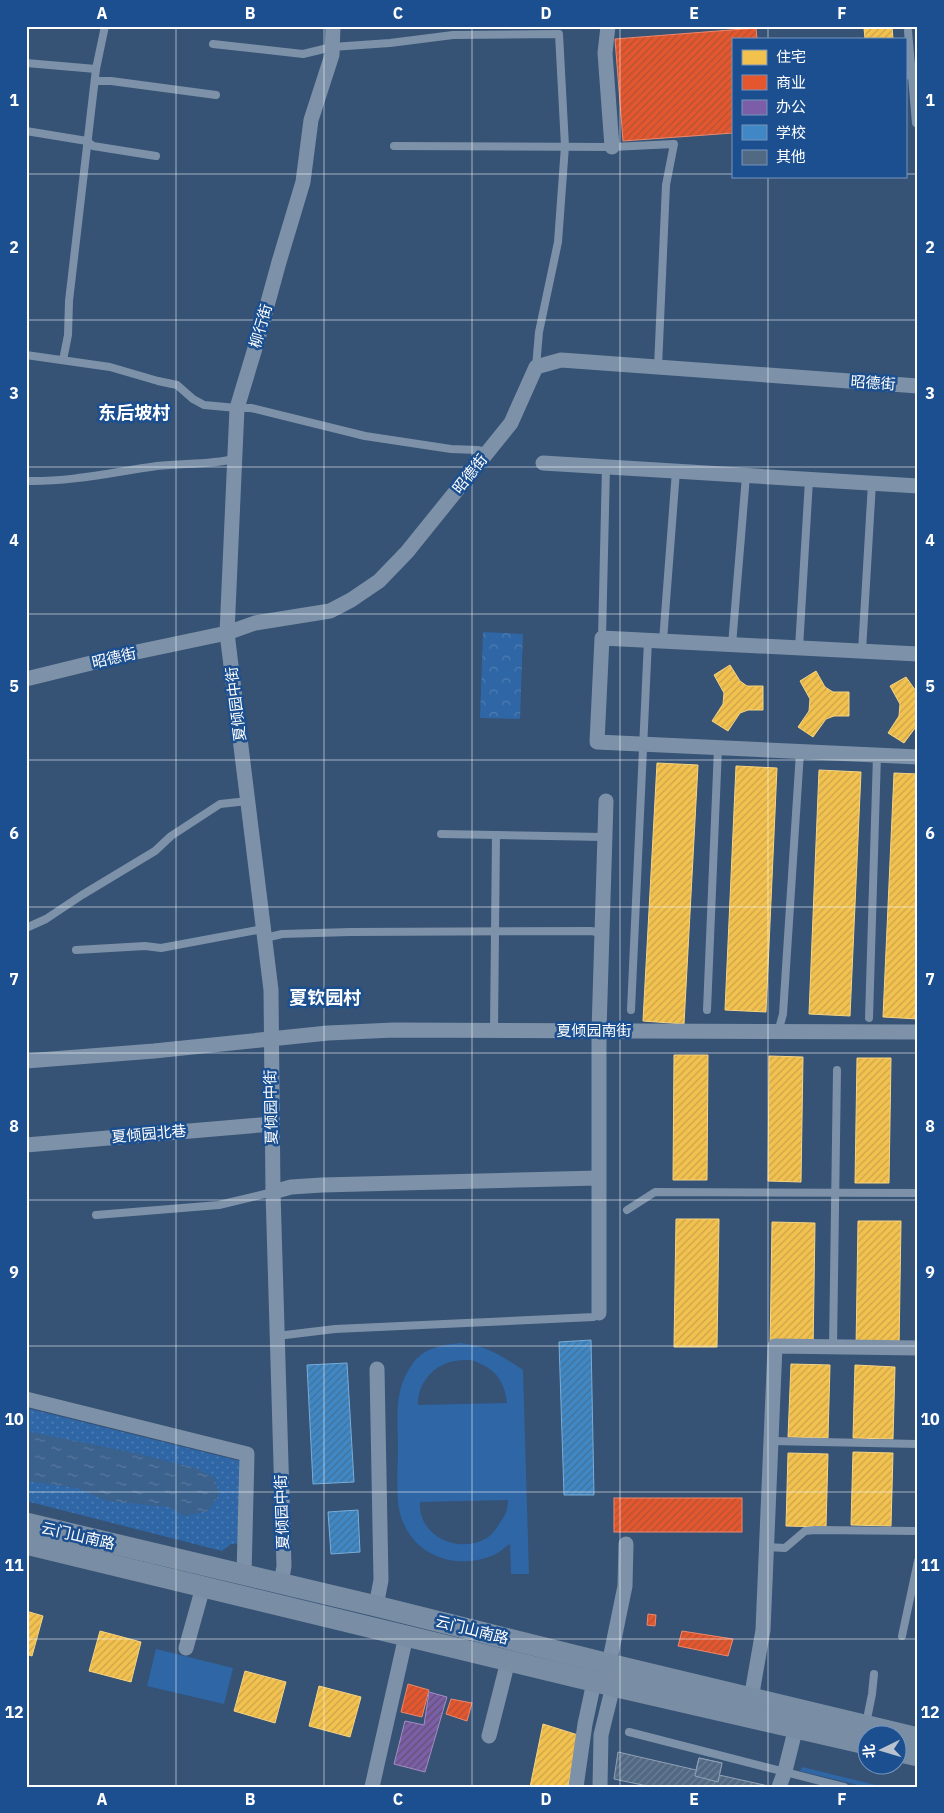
<svg xmlns="http://www.w3.org/2000/svg" width="944" height="1813" font-family="'IBM Plex Sans','Noto Sans SC',sans-serif">
  <defs>
    <pattern id="forest-crowns" width="20" height="18" patternUnits="userSpaceOnUse" patternTransform="scale(1.25)"><rect width="20" height="18" fill="#2f66a5"/><path d="M2 6a3 3 0 1 1 6 0M12 15a3 3 0 1 1 6 0" fill="none" stroke="#4e7db2"/></pattern>
    <pattern id="park-dots" width="8" height="8" patternUnits="userSpaceOnUse" patternTransform="scale(1.25)"><rect width="8" height="8" fill="#2f66a5"/><path d="M2 2h.1M6 6h.1" fill="none" stroke="#4e7db2" stroke-width="1.8" stroke-linecap="round"/></pattern>
    <pattern id="water-ripples" width="26" height="14" patternUnits="userSpaceOnUse" patternTransform="scale(1.25)"><rect width="26" height="14" fill="#3b618d"/><path d="M2 4q2-2 4 0t4 0M15 11q2-2 4 0t4 0" fill="none" stroke="#58799e"/></pattern>
    <pattern id="homes-hatch" width="6" height="6" patternUnits="userSpaceOnUse" patternTransform="scale(1.25)"><rect width="6" height="6" fill="#f2c14e"/><path d="M-1 1l2-2M0 6l6-6M5 7l2-2" fill="none" stroke="#c8a44e"/></pattern>
    <pattern id="shops-hatch" width="6" height="6" patternUnits="userSpaceOnUse" patternTransform="scale(1.25)"><rect width="6" height="6" fill="#e4572e"/><path d="M-1 1l2-2M0 6l6-6M5 7l2-2" fill="none" stroke="#af5338"/></pattern>
    <pattern id="offices-hatch" width="6" height="6" patternUnits="userSpaceOnUse" patternTransform="scale(1.25)"><rect width="6" height="6" fill="#7b5ea7"/><path d="M-1 1l2-2M0 6l6-6M5 7l2-2" fill="none" stroke="#5f5370"/></pattern>
    <pattern id="schools-hatch" width="6" height="6" patternUnits="userSpaceOnUse" patternTransform="scale(1.25)"><rect width="6" height="6" fill="#3f88c5"/><path d="M-1 1l2-2M0 6l6-6M5 7l2-2" fill="none" stroke="#447095"/></pattern>
    <pattern id="building-hatch" width="6" height="6" patternUnits="userSpaceOnUse" patternTransform="scale(1.25)"><rect width="6" height="6" fill="#526984"/><path d="M-1 1l2-2M0 6l6-6M5 7l2-2" fill="none" stroke="#6c8096"/></pattern>
  </defs>
  <rect width="100%" height="100%" fill="#365274"/>
  <g fill="#2f66a5" fill-rule="evenodd">
    <path d="M460,1343c28,3 40,12 63,27l6,204h-18l-1,-30c-5,3 -10,8 -16,11 -40,17 -86,-1 -95,-46 -3,-16 -1,-44 -1,-61 0,-32 -5,-57 15,-85 11,-15 29,-18 47,-20zM471,1360c23,8 33,18 36,43l-89,2c-1,-18 12,-36 29,-42 8,-3 16,-3 24,-3zM508,1500c0,10 -3,16 -9,24 -4,7 -9,13 -16,16 -28,13 -65,-5 -63,-38z"/>
    <polygon points="156,1649 233,1668 224,1704 147,1686"/>
    <polygon points="802,1767 884,1787 866,1787 800,1771"/>
  </g>
  <polygon fill="url(#forest-crowns)" points="483,632 523,634 520,719 480,718"/>
  <polygon fill="url(#park-dots)" points="26,1408 240,1461 243,1543 231,1544 222,1551 26,1501"/>
  <polygon fill="url(#water-ripples)" points="26,1431 130,1452 195,1468 215,1478 219,1495 208,1511 184,1516 169,1507 107,1501 77,1488 26,1481"/>
  <g fill="url(#homes-hatch)" stroke="#f6d483">
    <polygon points="892,26 893,39 865,39 864,28"/>
    <polygon points="730,665 740,681 747,686 763,686 763,710 748,710 740,713 728,731 712,721 723,704 724,693 714,675"/>
    <polygon points="816,671 825,687 833,692 849,692 849,716 834,716 826,719 813,737 798,727 809,711 810,699 800,681"/>
    <polygon points="906,677 918,694 918,724 904,743 888,733 899,716 900,704 890,686"/>
    <polygon points="657,763 698,765 684,1024 643,1021"/>
    <polygon points="736,766 777,768 766,1012 725,1010"/>
    <polygon points="819,770 861,772 850,1016 809,1014"/>
    <polygon points="894,773 918,774 918,1019 883,1017"/>
    <polygon points="674,1055 708,1055 707,1180 673,1180"/>
    <polygon points="769,1056 803,1057 801,1182 768,1181"/>
    <polygon points="857,1058 891,1058 889,1183 855,1183"/>
    <polygon points="676,1219 719,1219 717,1347 674,1347"/>
    <polygon points="858,1221 901,1221 899,1349 856,1349"/>
    <polygon points="772,1222 815,1223 813,1351 770,1351"/>
    <polygon points="791,1364 830,1365 828,1438 788,1437"/>
    <polygon points="855,1365 895,1367 893,1439 853,1438"/>
    <polygon points="853,1452 893,1453 891,1526 851,1525"/>
    <polygon points="788,1453 828,1454 826,1527 786,1526"/>
    <polygon points="917,1453 918,1453 918,1526 916,1526"/>
    <polygon points="26,1611 43,1616 32,1656 26,1654"/>
    <polygon points="100,1631 141,1642 131,1682 89,1671"/>
    <polygon points="245,1671 286,1682 275,1723 234,1711"/>
    <polygon points="319,1686 361,1697 350,1737 309,1726"/>
    <polygon points="543,1724 578,1735 568,1787 530,1787"/>
  </g>
  <g fill="url(#shops-hatch)" stroke="#ec896d">
    <polygon points="756,28 757,39 733,39 733,133 623,141 615,39"/>
    <rect x="614" y="1498" width="128" height="34"/>
    <polygon points="648,1614 656,1615 655,1626 647,1625"/>
    <polygon points="682,1631 733,1639 728,1656 678,1646"/>
    <polygon points="408,1684 429,1690 422,1717 401,1712"/>
    <polygon points="451,1699 472,1703 467,1721 446,1714"/>
  </g>
  <polygon fill="url(#offices-hatch)" stroke="#a38ec1" points="429,1692 447,1697 425,1772 394,1764 405,1721 424,1725"/>
  <g fill="url(#schools-hatch)" stroke="#79acd6">
    <polygon points="591,1340 594,1495 564,1495 559,1342"/>
    <polygon points="347,1363 354,1482 313,1484 307,1365"/>
    <polygon points="358,1510 360,1552 331,1554 328,1512"/>
  </g>
  <g fill="url(#building-hatch)" stroke="#92a2b6">
    <polygon points="618,1752 696,1770 699,1758 722,1763 719,1775 773,1787 652,1787 614,1779"/>
    <polygon points="699,1758 722,1763 718,1782 695,1776"/>
  </g>
  <g fill="none" stroke-linecap="round" stroke-linejoin="round">
    <g stroke="#7d92a8" stroke-width="8">
      <polyline points="908,31 916,123"/>
      <polyline points="213,44 303,54 332,47 390,43 453,35 559,34 565,146 558,242 539,332 536,367"/>
      <polyline points="26,63 96,69"/>
      <polyline points="95,81 111,81 216,95"/>
      <polyline points="26,131 87,141 93,146 156,156"/>
      <polyline points="394,146 612,147 674,144 666,185 658,367"/>
      <polyline points="26,355 110,367 158,381 177,385 193,399 204,405 237,408 251,408 365,436 451,449 477,450 488,452"/>
      <polyline points="63,360 68,335 69,301 96,69 105,26"/>
      <path d="M26,481c45,1 88,-9 131,-15 27,-3 51,-1 77,-7"/>
      <polyline points="602,638 606,467"/>
      <polyline points="663,641 676,471"/>
      <polyline points="732,645 746,476"/>
      <polyline points="799,648 809,480"/>
      <polyline points="862,651 872,483"/>
      <polyline points="441,834 604,837"/>
      <polyline points="26,928 46,919 82,895 155,851 171,836 220,804 248,801"/>
      <polyline points="265,938 282,934 350,932 591,931 602,933"/>
      <polyline points="76,950 145,946 161,948 263,929"/>
      <polyline points="631,1010 648,640"/>
      <polyline points="707,1010 718,748"/>
      <polyline points="869,1018 877,755"/>
      <polyline points="780,1025 783,1014 800,752"/>
      <polyline points="494,1030 496,835"/>
      <polyline points="627,1210 655,1192 918,1193"/>
      <polyline points="96,1215 219,1205 273,1192"/>
      <polyline points="277,1336 335,1329 594,1317 599,1313"/>
      <polyline points="833,1347 837,1070"/>
      <polyline points="771,1441 918,1444"/>
      <polyline points="766,1547 785,1548 805,1531 815,1530 918,1531"/>
      <polyline points="902,1636 918,1561"/>
      <polyline points="866,1724 872,1694 874,1674"/>
      <polyline points="629,1732 844,1787"/>
    </g>
    <g stroke="#7d92a8" stroke-width="15">
      <polyline points="608,26 605,53 612,147"/>
      <polyline points="905,72 918,70"/>
      <polyline points="543,463 918,486"/>
      <polyline points="918,654 602,638 597,742 918,757"/>
      <polyline points="26,679 132,653 227,633 255,623 330,611 351,600 379,581 407,552 511,423 536,367 561,360 918,386"/>
      <polyline points="26,1061 154,1051 328,1033 394,1030 918,1032"/>
      <polyline points="26,1145 272,1124"/>
      <polyline points="273,1192 291,1187 322,1185 598,1178"/>
      <polyline points="599,1313 599,1031 606,801"/>
      <polyline points="26,1399 247,1454 244,1575"/>
      <polyline points="281,1584 284,1566 273,1192 271,990 227,633 237,408 259,335 279,262 303,182 311,120 332,55 333,26"/>
      <polyline points="376,1606 381,1580 377,1369"/>
      <polyline points="186,1648 203,1587"/>
      <polyline points="609,1664 625,1586 626,1544"/>
      <polyline points="751,1699 763,1630 775,1346 918,1348"/>
      <polyline points="489,1736 508,1661"/>
      <polyline points="372,1787 406,1636"/>
      <polyline points="576,1787 585,1724 594,1682"/>
      <polyline points="600,1787 601,1735 613,1686"/>
      <polyline points="779,1787 785,1771 796,1727"/>
    </g>
    <g stroke="#798da4" stroke-width="21">
      <polyline points="26,1523 376,1606 609,1664 918,1738"/>
      <polyline points="26,1544 613,1686 866,1744"/>
      <polyline points="896,1751 918,1756"/>
    </g>
  </g>
  <path fill="none" stroke="#fff" stroke-width="1" stroke-opacity="0.55" d="M176,26v1761M324,26v1761M472,26v1761M620,26v1761M768,26v13M26,174h707M905,174h13M768,176v1611M26,320h892M26,467h892M26,614h892M26,760h892M26,907h892M26,1053h892M26,1200h892M26,1346h892M26,1492h892M26,1639h892"/>
  <g text-anchor="middle" stroke-width="5" stroke-linejoin="round" paint-order="stroke">
    <g font-size="15" fill="#fff" stroke="#1b4f8f">
      <text transform="translate(261 326) rotate(-74)" y="5">柳行街</text>
      <text transform="translate(873 383) rotate(4)" y="5">昭德街</text>
      <text transform="translate(470 474) rotate(-51)" y="5">昭德街</text>
      <text transform="translate(114 658) rotate(-13)" y="5">昭德街</text>
      <text transform="translate(236 704) rotate(-97)" y="5">夏倾园中街</text>
      <text x="594" y="1036">夏倾园南街</text>
      <text transform="translate(271 1107) rotate(-91)" y="5">夏倾园中街</text>
      <text transform="translate(149 1134) rotate(-5)" y="5">夏倾园北巷</text>
      <text transform="translate(282 1512) rotate(-92)" y="5">夏倾园中街</text>
      <text transform="translate(78 1536) rotate(13)" y="5">云门山南路</text>
      <text transform="translate(472 1630) rotate(14)" y="5">云门山南路</text>
    </g>
    <g font-size="18" font-weight="bold" fill="#fff" stroke="#1b4f8f">
      <text x="134" y="419">东后坡村</text>
      <text x="325" y="1004">夏钦园村</text>
    </g>
  </g>
  <rect width="944" height="1813" fill="none" stroke="#1b4f8f" stroke-width="55"/>
  <rect x="732" y="38" width="175" height="140" fill="#1b4f8f" stroke="#7695bc"/>
  <rect x="742" y="50" width="25" height="15" fill="#f2c14e" stroke="#7695bc"/>
  <text x="776" y="62" font-size="15" fill="#ffffff">住宅</text>
  <rect x="742" y="75" width="25" height="15" fill="#e4572e" stroke="#7695bc"/>
  <text x="776" y="88" font-size="15" fill="#ffffff">商业</text>
  <rect x="742" y="100" width="25" height="15" fill="#7b5ea7" stroke="#7695bc"/>
  <text x="776" y="112" font-size="15" fill="#ffffff">办公</text>
  <rect x="742" y="125" width="25" height="15" fill="#3f88c5" stroke="#7695bc"/>
  <text x="776" y="138" font-size="15" fill="#ffffff">学校</text>
  <rect x="742" y="150" width="25" height="15" fill="#526984" stroke="#7695bc"/>
  <text x="776" y="162" font-size="15" fill="#ffffff">其他</text>
  <g transform="translate(882 1750) rotate(265)"><circle r="24" fill="#1b4f8f" stroke="#7695bc"/>
  <path d="M0-4L9 19L0 12L-9 19Z" fill="#b9c2ce"/>
  <text y="-8" font-size="14" font-weight="bold" text-anchor="middle" fill="#ffffff">北</text>
  </g>
  <rect x="28" y="28" width="888" height="1758" fill="none" stroke="#fff" stroke-width="2"/>
  <g font-size="16" text-anchor="middle" font-weight="bold" fill="#fff">
    <text x="102" y="19">A</text>
    <text x="250" y="19">B</text>
    <text x="398" y="19">C</text>
    <text x="546" y="19">D</text>
    <text x="694" y="19">E</text>
    <text x="842" y="19">F</text>
    <text x="14" y="106">1</text>
    <text x="930" y="106">1</text>
    <text x="14" y="253">2</text>
    <text x="930" y="253">2</text>
    <text x="14" y="399">3</text>
    <text x="930" y="399">3</text>
    <text x="14" y="546">4</text>
    <text x="930" y="546">4</text>
    <text x="14" y="692">5</text>
    <text x="930" y="692">5</text>
    <text x="14" y="839">6</text>
    <text x="930" y="839">6</text>
    <text x="14" y="985">7</text>
    <text x="930" y="985">7</text>
    <text x="14" y="1132">8</text>
    <text x="930" y="1132">8</text>
    <text x="14" y="1278">9</text>
    <text x="930" y="1278">9</text>
    <text x="14" y="1425">10</text>
    <text x="930" y="1425">10</text>
    <text x="14" y="1571">11</text>
    <text x="930" y="1571">11</text>
    <text x="14" y="1718">12</text>
    <text x="930" y="1718">12</text>
    <text x="102" y="1805">A</text>
    <text x="250" y="1805">B</text>
    <text x="398" y="1805">C</text>
    <text x="546" y="1805">D</text>
    <text x="694" y="1805">E</text>
    <text x="842" y="1805">F</text>
  </g>
</svg>
